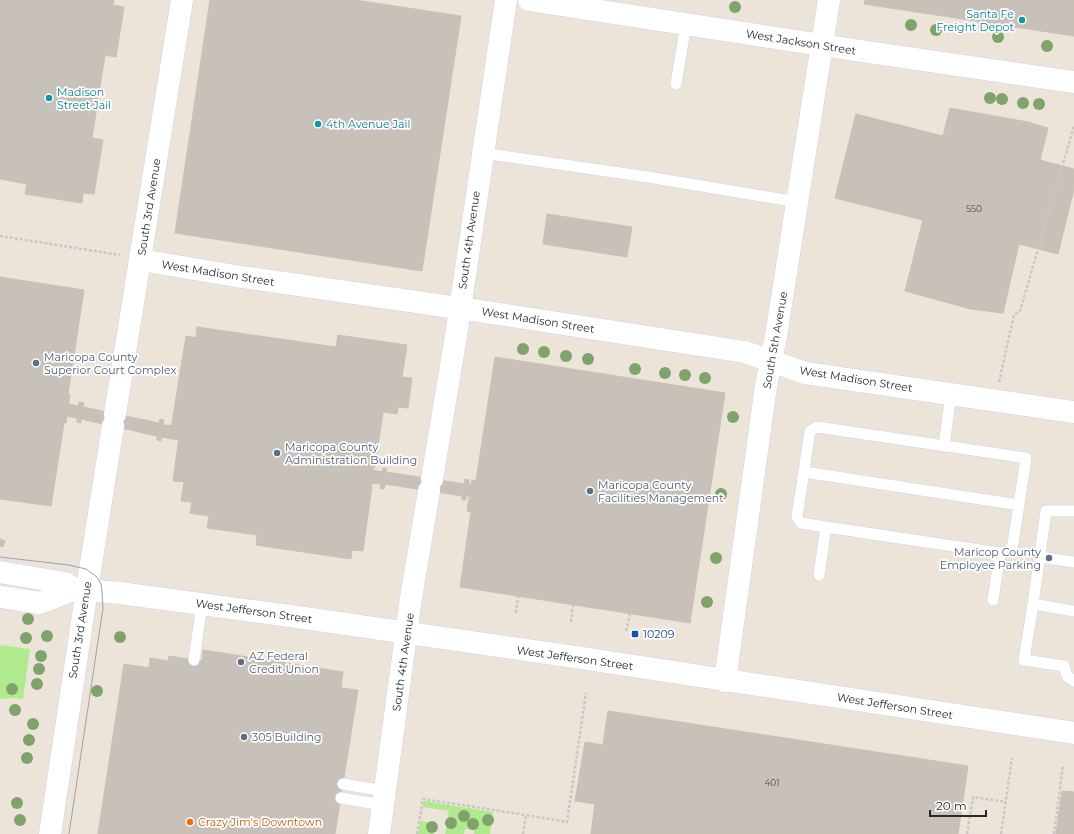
<svg xmlns="http://www.w3.org/2000/svg" width="1074" height="834" font-family="Montserrat,sans-serif">
  <rect width="100%" height="100%" fill="#ede4d9"/>
  <g fill="#b0ea8f">
    <polygon points="0,645 30,649 23,699 14,698 0,699"/>
    <polygon points="424,801 493,812 490,834 474,834 474,830 465,829 464,834 445,834 449,811 423,807"/>
    <polygon points="420,821 434,823 433,834 418,834"/>
  </g>
  <g fill="#c8c1b9" stroke="#c8c0b2">
    <polygon points="0,0 114,0 113,5 124,7 116,57 105,55 92,138 103,140 94,194 83,193 82,203 25,194 27,184 0,179"/>
    <polygon points="210,0 355,0 461,16 422,271 175,233"/>
    <polygon points="865,0 1074,0 1074,36 864,4"/>
    <polygon points="950,108 1028,122 1048,128 1040,160 1074,169 1074,189 1058,254 1019,244 1003,313 971,309 905,291 923,220 835,198 856,114 943,136"/>
    <polygon points="547,214 632,227 627,257 543,244"/>
    <polygon points="0,277 84,290 68,394 70,394 66,423 64,423 51,506 0,499"/>
    <polygon points="197,327 336,347 338,335 407,345 402,377 412,378 408,408 398,407 397,414 383,412 375,467 373,467 373,470 371,486 372,486 363,551 352,550 351,559 256,545 257,535 207,528 209,516 190,513 192,502 181,501 184,482 173,481 180,430 171,429 186,336 196,338"/>
    <polygon points="495,357 725,393 690,623 460,587 471,512 467,511 471,485 472,480 476,481"/>
    <polygon points="522,364 697,391 697,395 521,368"/>
    <polygon points="79,402 84,403 83,407 159,423 160,419 164,420 163,425 172,426 171,429 180,430 179,440 161,437 161,441 157,440 157,436 81,419 81,423 77,422 77,418 66,416 68,404 79,406"/>
    <polygon points="383,468 387,469 386,472 432,479 464,484 465,479 469,480 469,485 471,485 470,496 466,496 466,500 462,500 462,496 385,484 384,489 380,488 381,484 371,483 373,470 382,472"/>
    <polygon points="0,539 5,541 3,547 0,546"/>
    <polygon points="203,650 343,672 341,688 358,690 335,834 98,834 124,664 149,668 150,658 168,661 169,656 202,661"/>
    <polygon points="608,711 968,766 958,834 591,834 595,804 575,801 585,742 603,745"/>
    <polygon points="1062,791 1074,792 1074,834 1056,834"/>
  </g>
  <g fill="none" stroke-linecap="round" stroke-linejoin="round">
    <defs>
      <g id="lane">
        <polyline points="676,84 686,24"/>
        <polyline points="482,153 648,177 798,202"/>
        <polyline points="944,446 951,394"/>
        <polyline points="804,472 1019,505"/>
        <polyline points="1074,511 1046,511 1033,604 1074,611"/>
        <polyline points="1040,557 1074,562"/>
        <polyline points="819,575 826,527 801,523 797,517 810,431 817,427 1026,458 1013,544 1009,552 1000,553 826,527"/>
        <polyline points="993,600 1000,553"/>
        <polyline points="1033,604 1024,660 1064,666 1067,676 1074,681"/>
        <polyline points="194,660 202,604"/>
        <polyline points="343,784 385,791"/>
        <polyline points="341,798 383,805"/>
      </g>
      <g id="street">
        <polyline points="529,0 861,51 1074,82"/>
        <polyline points="141,260 235,276 486,312 745,352 805,373 1074,412"/>
        <polyline points="115,414 182,0"/>
        <polyline points="432,479 456,336 506,0"/>
        <polyline points="87,589 113,426"/>
        <polyline points="725,681 766,386 776,336 829,0"/>
        <polyline points="379,834 411,598 429,491"/>
      </g>
      <g id="secondary">
        <polyline points="0,572 65,583 75,589 120,593 304,618 575,657 1074,733"/>
        <polyline points="0,597 40,603 75,589"/>
        <polyline points="50,834 87,589"/>
      </g>
    </defs>
    <use href="#lane" stroke="#ced3e4" stroke-width="12"/>
    <use href="#street" stroke="#ced3e4" stroke-width="23"/>
    <use href="#secondary" stroke="#ced3e4" stroke-width="23"/>
    <g stroke="#c7c7c7" stroke-width="2.5" stroke-dasharray="3 2" stroke-linecap="butt">
      <polyline points="0,236 120,255"/>
      <polyline points="999,382 1014,315 1020,311 1074,126"/>
      <polyline points="516,613 518,596"/>
      <polyline points="571,622 573,605"/>
      <polyline points="626,631 630,614"/>
      <polyline points="417,834 423,799 526,815"/>
      <polyline points="523,834 526,815 567,822 586,693"/>
      <polyline points="967,834 973,797 1006,802"/>
      <polyline points="1001,834 1012,758"/>
      <polyline points="1054,834 1063,765"/>
    </g>
    <use href="#lane" stroke="#fff" stroke-width="11"/>
    <use href="#street" stroke="#fff" stroke-width="22"/>
    <use href="#secondary" stroke="#fff" stroke-width="22"/>
    <polyline stroke="#9ba0b6" stroke-width="1" points="0,557 69,565 86,569 97,577 101,584 102,591 103,608 69,834"/>
  </g>
  <g fill="#80a36c">
    <circle cx="735" cy="7" r="6"/>
    <circle cx="911" cy="25" r="6"/>
    <circle cx="936" cy="30" r="6"/>
    <circle cx="998" cy="37" r="6"/>
    <circle cx="1047" cy="46" r="6"/>
    <circle cx="990" cy="98" r="6"/>
    <circle cx="1002" cy="99" r="6"/>
    <circle cx="1023" cy="103" r="6"/>
    <circle cx="1039" cy="104" r="6"/>
    <circle cx="523" cy="349" r="6"/>
    <circle cx="544" cy="352" r="6"/>
    <circle cx="566" cy="356" r="6"/>
    <circle cx="588" cy="359" r="6"/>
    <circle cx="635" cy="369" r="6"/>
    <circle cx="665" cy="373" r="6"/>
    <circle cx="685" cy="375" r="6"/>
    <circle cx="705" cy="378" r="6"/>
    <circle cx="733" cy="417" r="6"/>
    <circle cx="721" cy="494" r="6"/>
    <circle cx="716" cy="558" r="6"/>
    <circle cx="707" cy="602" r="6"/>
    <circle cx="28" cy="619" r="6"/>
    <circle cx="47" cy="636" r="6"/>
    <circle cx="120" cy="637" r="6"/>
    <circle cx="26" cy="638" r="6"/>
    <circle cx="41" cy="656" r="6"/>
    <circle cx="39" cy="669" r="6"/>
    <circle cx="37" cy="684" r="6"/>
    <circle cx="12" cy="689" r="6"/>
    <circle cx="97" cy="691" r="6"/>
    <circle cx="15" cy="710" r="6"/>
    <circle cx="33" cy="724" r="6"/>
    <circle cx="29" cy="740" r="6"/>
    <circle cx="27" cy="758" r="6"/>
    <circle cx="17" cy="803" r="6"/>
    <circle cx="464" cy="816" r="6"/>
    <circle cx="20" cy="820" r="6"/>
    <circle cx="488" cy="820" r="6"/>
    <circle cx="451" cy="823" r="6"/>
    <circle cx="473" cy="824" r="6"/>
    <circle cx="432" cy="827" r="6"/>
  </g>
  <g fill="#0f9aa8" stroke="#fff" stroke-width="1.5">
    <circle cx="1022" cy="20" r="4"/>
    <circle cx="49" cy="98" r="4"/>
    <circle cx="318" cy="124" r="4"/>
  </g>
  <g fill="#5c6f8a" stroke="#fff" stroke-width="1.5">
    <circle cx="36" cy="363" r="4"/>
    <circle cx="277" cy="453" r="4"/>
    <circle cx="590" cy="491" r="4"/>
    <circle cx="1049" cy="558" r="4"/>
    <circle cx="241" cy="662" r="4"/>
    <circle cx="244" cy="737" r="4"/>
  </g>
  <rect fill="#1a4fb4" stroke="#fff" stroke-width="1.5" x="631" y="630" width="8" height="8" rx="2"/>
  <circle fill="#e8710a" stroke="#fff" stroke-width="1.5" cx="190" cy="822" r="4"/>
  <g text-anchor="middle" stroke-width="3.5" stroke-linejoin="round" paint-order="stroke">
    <g font-size="9" fill="#514f4d">
      <text x="974" y="212">550</text>
      <text x="772" y="786">401</text>
    </g>
    <g font-size="11" fill="#0d838f" stroke="#fff" text-anchor="start">
      <text x="1014" y="18" text-anchor="end">Santa Fe<tspan x="1014" dy="13">Freight Depot</tspan></text>
      <text x="57" y="96">Madison<tspan x="57" dy="13">Street Jail</tspan></text>
      <text x="326" y="128">4th Avenue Jail</text>
    </g>
    <g font-size="11" fill="#292929" stroke="#fff">
      <text transform="translate(801 42) rotate(9)" y="4">West Jackson Street</text>
      <text transform="translate(149 207) rotate(-81)" y="4">South 3rd Avenue</text>
      <text transform="translate(469 240) rotate(-82)" y="4">South 4th Avenue</text>
      <text transform="translate(218 273) rotate(9)" y="4">West Madison Street</text>
      <text transform="translate(538 320) rotate(9)" y="4">West Madison Street</text>
      <text transform="translate(775 340) rotate(-80)" y="4">South 5th Avenue</text>
      <text transform="translate(856 379) rotate(9)" y="4">West Madison Street</text>
      <text transform="translate(254 611) rotate(8)" y="4">West Jefferson Street</text>
      <text transform="translate(80 630) rotate(-81)" y="4">South 3rd Avenue</text>
      <text transform="translate(575 658) rotate(8)" y="4">West Jefferson Street</text>
      <text transform="translate(403 662) rotate(-82)" y="4">South 4th Avenue</text>
      <text transform="translate(895 706) rotate(9)" y="4">West Jefferson Street</text>
    </g>
    <g font-size="11" fill="#4e5e75" stroke="#fff" text-anchor="start">
      <text x="44" y="361">Maricopa County<tspan x="44" dy="13">Superior Court Complex</tspan></text>
      <text x="285" y="451">Maricopa County<tspan x="285" dy="13">Administration Building</tspan></text>
      <text x="598" y="489">Maricopa County<tspan x="598" dy="13">Facilities Management</tspan></text>
      <text x="1041" y="556" text-anchor="end">Maricop County<tspan x="1041" dy="13">Employee Parking</tspan></text>
      <text x="249" y="660">AZ Federal<tspan x="249" dy="13">Credit Union</tspan></text>
      <text x="252" y="741">305 Building</text>
    </g>
    <g font-size="11" fill="#164399" stroke="#fff" text-anchor="start">
      <text x="643" y="638">10209</text>
    </g>
    <g font-size="11" fill="#c56008" stroke="#fff" text-anchor="start">
      <text x="198" y="826">Crazy Jim's Downtown</text>
    </g>
  </g>
  <path d="M930 810v6h56v-6" fill="none" stroke="#292929" stroke-width="2"/>
  <text x="936" y="810" font-size="12" fill="#292929" stroke="#ffffff" stroke-width="3" paint-order="stroke">20 m</text>
</svg>
